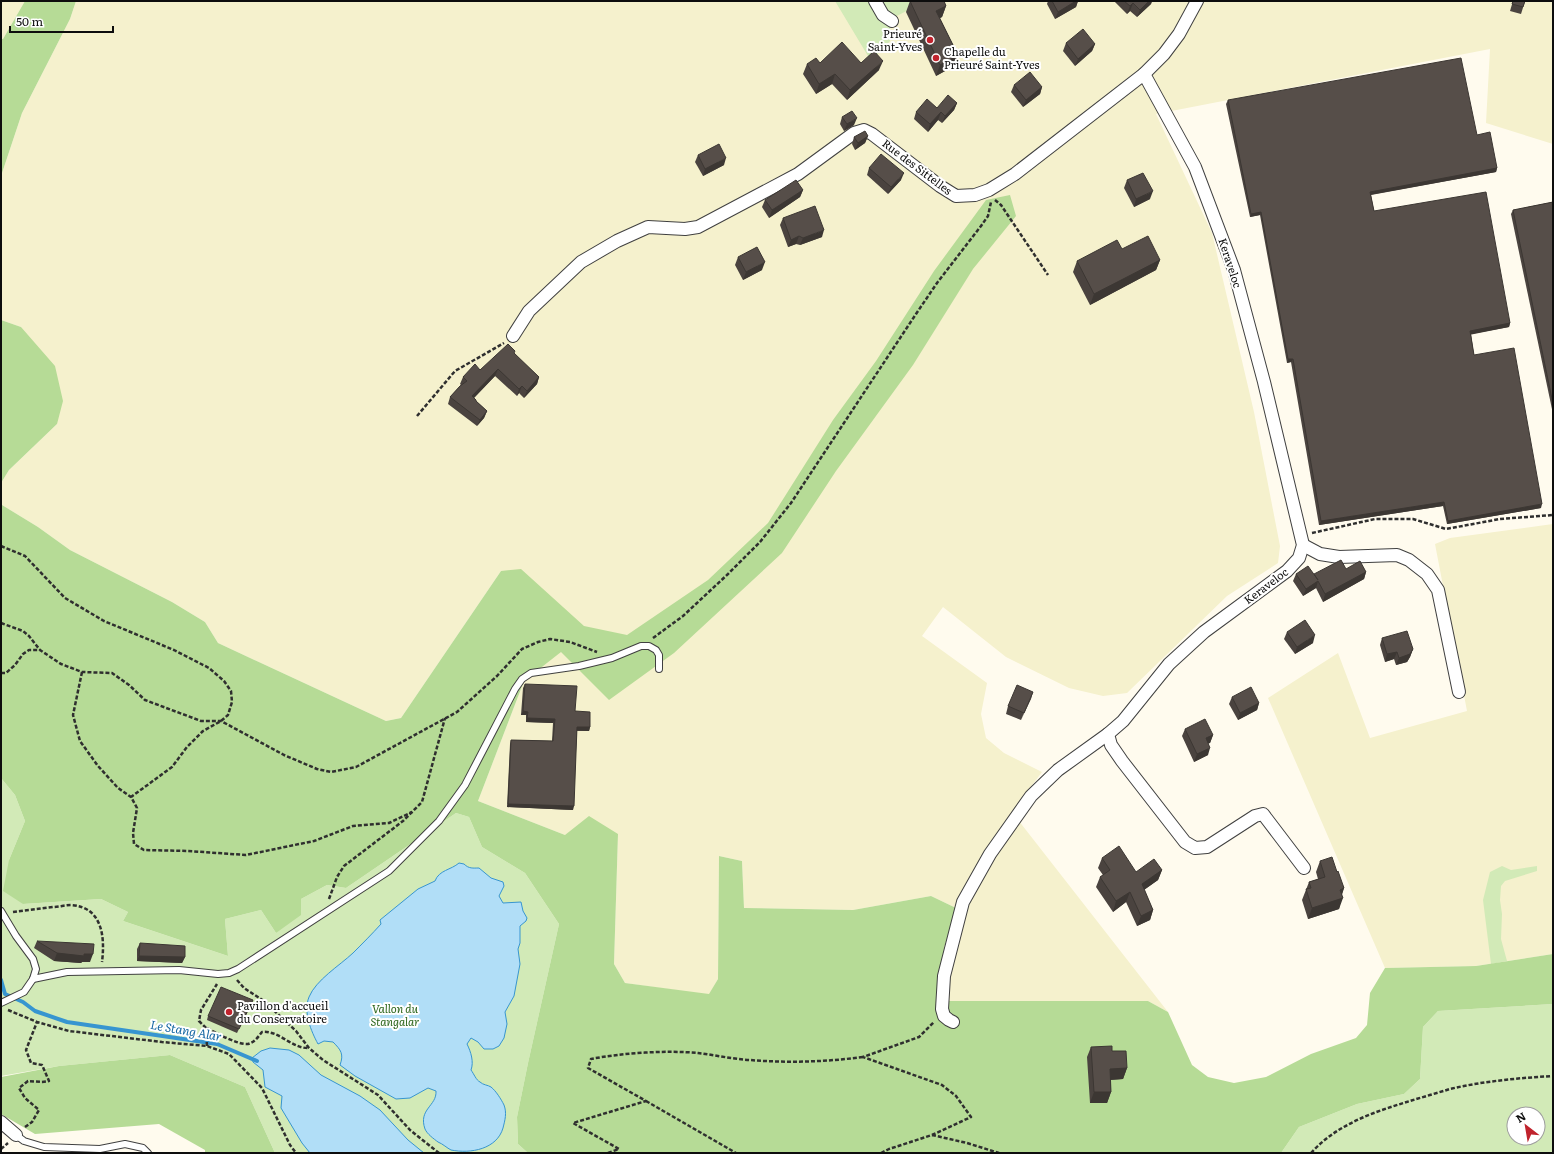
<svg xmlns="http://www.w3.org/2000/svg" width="1554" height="1154" font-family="Literata,serif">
  <rect width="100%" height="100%" fill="#fffbee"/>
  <g fill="#f5f1cd">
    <polygon points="1,1 25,1 3,39 1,39"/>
    <polygon points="76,1 1553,1 1553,144 1486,123 1490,49 1156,114 1212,233 1254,412 1280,546 1278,563 1227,596 1127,693 1103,696 1069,688 1006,657 943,607 922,636 987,683 981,714 986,738 1004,753 1042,772 1012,812 1168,1012 1148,1001 946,1001 942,985 944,948 956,908 931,896 853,910 744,908 742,861 719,856 718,979 709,995 625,983 614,964 618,834 565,835 478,801 524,681 501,571 401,718 386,721 218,643 205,622 172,602 70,550 38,527 2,505 1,483 9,470 57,424 21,327 1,320 1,176 22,113 70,19"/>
    <polygon points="1553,524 1553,954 1476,966 1385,968 1268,698 1338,653 1370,738 1467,711 1435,544 1450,538"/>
  </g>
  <g fill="#d2eab7" fill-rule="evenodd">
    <polygon points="835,1 869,1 878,17 890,23 890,41 871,61"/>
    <polygon points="880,1 912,1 916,6 893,18"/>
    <polygon points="1,778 15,795 25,821 9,860 23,904 101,899 128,912 123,921 228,956 225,919 261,910 276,933 301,899 327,885 346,888 456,813 469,817 482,847 525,873 559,924 528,1063 517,1117 518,1144 528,1153 275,1153 245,1087 170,1055 59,1066 1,1076"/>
    <polygon points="1502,866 1511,870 1537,866 1537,871 1505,881 1501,886 1500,900 1502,914 1501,939 1507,961 1491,964 1483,900 1490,872"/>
    <path d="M1553,1004v149h-272l18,-26 58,-23 47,-10 16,-15 3,-52 15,-16zM1514,1114h24v24h-24z"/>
  </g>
  <g fill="#b6db96">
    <polygon points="25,1 76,1 70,19 22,113 1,176 1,39 3,39"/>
    <polygon points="1010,195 1016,216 973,269 913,365 836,471 782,553 674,653 609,700 561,652 524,681 478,801 565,835 589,816 618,834 614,964 625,983 709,994 718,979 719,856 742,861 744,908 853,910 931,896 956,908 944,948 942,985 946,1001 1148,1001 1168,1012 1192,1065 1208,1077 1234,1083 1266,1077 1311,1054 1356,1038 1367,1025 1370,993 1385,968 1476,966 1553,954 1553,1004 1438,1011 1423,1027 1420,1079 1404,1094 1357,1104 1299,1127 1281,1153 528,1153 518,1144 517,1117 528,1063 559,924 525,873 482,847 469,817 456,813 346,888 327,885 301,899 301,915 276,933 261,910 225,919 228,956 123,921 128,912 101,899 23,904 3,891 9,860 25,821 15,795 1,778 1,496 2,505 38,527 70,550 172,602 205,622 218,643 386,721 401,718 501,571 521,569 584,626 627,635 708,580 768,523 833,420 876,361 934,271 986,200"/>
    <polygon points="1,320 21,327 55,366 63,401 57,424 9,470 1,483"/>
    <polygon points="170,1055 245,1087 275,1153 205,1153 205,1150 159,1124 35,1134 1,1114 1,1077 59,1066"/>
  </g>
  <g fill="#b1def7" stroke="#3795d0">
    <path d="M459,863l5,1c5,5 9,4 15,4l12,10 12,4 1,4 -5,10 4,7 18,-1 2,9 4,7 -1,3 -6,5v17l-2,6 2,15 -6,32 -9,16 2,12 -3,14 -5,8 -6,3h-9l-6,-7 -7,-4 -4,6c4,8 7,18 4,26 3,4 5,10 9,12 3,3 8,3 11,5 5,4 10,12 13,18 3,8 1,15 -1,23 -6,21 -32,26 -52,22 -4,-2 -8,-6 -13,-8 -4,-3 -11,-8 -13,-13 -7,-20 12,-23 11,-38l-8,-3 -18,10 -14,1 -41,-23 -15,-11c4,-11 1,-15 -7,-23l-9,-1 -6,3c-7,-13 -15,-32 -9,-47 7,-17 30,-31 44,-44 9,-9 19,-19 28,-29l-1,-4 38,-31 17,-8c4,-11 16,-11 24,-18z"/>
    <polygon points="270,1048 289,1050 299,1055 321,1075 360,1096 380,1110 408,1140 424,1153 310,1153 302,1143 281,1108 282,1096 265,1087 263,1070 253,1062 252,1058 261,1051"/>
  </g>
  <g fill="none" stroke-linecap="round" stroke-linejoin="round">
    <polyline stroke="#3795d0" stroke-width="4" points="1,980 5,994 23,1002 35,1011 67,1022 217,1044 257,1061"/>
    <defs>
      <g id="lane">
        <polyline points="1,911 16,936 33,959 36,969 33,979 24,992 1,1003"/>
        <polyline points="33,979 67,972 179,970 218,974 229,973 238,969 389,871 439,821 465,785 515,689 522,679 531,673 579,666 612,658 641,646 649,646 656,650 659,655 659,669"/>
        <polyline points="16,1135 24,1141 44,1147 100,1149 125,1144 143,1148 148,1153"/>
      </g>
      <g id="street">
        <polyline points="875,1 883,15 892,21"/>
        <polyline points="1144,74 1195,167 1234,270 1264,382 1303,545 1299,558 1287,571 1204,632 1169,664 1123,721 1108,734 1111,745 1122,761 1185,842 1195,848 1207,847 1255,816 1263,814 1304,868"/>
        <polyline points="513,336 529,311 581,262 617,241 648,227 685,229 698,227 798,174 854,133 864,130 872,134 940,186 956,196 975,195 989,190 1015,174 1144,74 1164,54 1179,34 1197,1"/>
        <polyline points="1303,545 1320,554 1339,557 1397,555 1409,560 1427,574 1438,590 1459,692"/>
        <polyline points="953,1022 949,1020 944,1016 942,1009 944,976 963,902 990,854 1031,796 1058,770 1108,734"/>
        <polyline points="1,1122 16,1135"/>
      </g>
    </defs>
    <use href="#lane" stroke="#404040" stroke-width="8"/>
    <use href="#street" stroke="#404040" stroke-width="14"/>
    <g stroke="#2f2f2f" stroke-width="2.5" stroke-dasharray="4 2" stroke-linecap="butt">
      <polyline points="995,200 1001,205 1048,275"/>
      <polyline points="417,416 455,371 504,343"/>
      <polyline points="1312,533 1375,519 1413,519 1446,529 1500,519 1553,515"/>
      <polyline points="1,546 25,556 65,598 104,621 174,650 209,668 224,681 231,691 232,702 228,715 221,721 203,731 187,747 172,767 131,797"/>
      <polyline points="1,623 23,631 29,636 40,650"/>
      <polyline points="653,638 683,616 728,574 760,542 791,503 916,314 937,283 981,226 988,216 991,202"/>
      <polyline points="82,672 73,715 80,741 98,766 118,788 131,797 137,808 133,833 134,844 144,850 188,851 246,855 314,841 353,826 389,823 412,812"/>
      <polyline points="1,673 6,673 15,665 23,654 29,650 40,650 61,664 82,672 112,673 129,685 145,700 201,721 221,721 284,755 317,769 331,772 356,767 457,712 497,676 522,649 538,642 550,639 570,642 597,652"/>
      <polyline points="329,899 337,877 344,866 403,821 422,802 445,718"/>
      <path d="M13,912c13,-2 26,-3 40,-5 6,0 12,-2 18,-2 32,2 34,33 31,57"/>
      <polyline points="237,980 244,988 264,1001 296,1031 309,1048 323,1060 378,1095 410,1130 439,1153"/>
      <polyline points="8,1010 37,1022 69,1031 162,1042 207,1046 229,1054 262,1088 290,1145 296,1153"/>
      <path d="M207,1028c9,5 31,17 41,16 7,-2 10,-7 14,-12 17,-2 30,17 47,16"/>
      <polyline points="207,1046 206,1028 199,1021 201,1010 217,984"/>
      <polyline points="646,1101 736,1153"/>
      <polyline points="25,1127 32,1122 39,1110 25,1098 19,1088 28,1081 42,1082 49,1081 42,1065 31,1063 26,1050 37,1022"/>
      <polyline points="932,1135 967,1143 999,1153"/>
      <polyline points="1,1149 8,1143"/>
      <path d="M608,1153l11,-4 -46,-26 73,-22 -58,-33 3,-9c30,-6 76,-9 107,-6 17,2 34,6 52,7 37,3 75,2 113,-3"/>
      <polyline points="881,1153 889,1149 932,1135 971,1117 956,1096 942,1085 863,1057 919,1037 934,1022"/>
      <path d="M1311,1153c26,-29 63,-41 99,-52 13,-4 27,-8 40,-12 34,-8 69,-11 103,-13"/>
    </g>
    <use href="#lane" stroke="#fff" stroke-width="6"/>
    <use href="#street" stroke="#fff" stroke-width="12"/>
  </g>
  <g fill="#4a433f">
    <polygon points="910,1 944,1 946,6 942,17 940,18 958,55 954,66 936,76 906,12"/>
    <polygon points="1048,1 1078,1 1076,7 1055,19 1047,4"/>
    <polygon points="1114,1 1152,1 1151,4 1137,17 1130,11 1127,14"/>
    <polygon points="1513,1 1525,1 1521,14 1510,11"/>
    <polygon points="1066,43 1095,44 1092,51 1075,66 1063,51"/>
    <polygon points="820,63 861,63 879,70 847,100 832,84 816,94 803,74 807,64"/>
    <polygon points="1014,85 1042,87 1040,94 1023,107 1011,92"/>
    <polygon points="1228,100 1477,135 1497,168 1496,172 1371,195 1374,211 1510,323 1509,327 1471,334 1474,355 1541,508 1447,524 1443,506 1319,525 1291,362 1287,363 1260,215 1250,217 1226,104"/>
    <polygon points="957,103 954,110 942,123 938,120 928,132 914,119 916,112"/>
    <polygon points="842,117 854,125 844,131 840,124"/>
    <polygon points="868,136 865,143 855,150 852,144 854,137"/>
    <polygon points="698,155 724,165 703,176 695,162"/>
    <polygon points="869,168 901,180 888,194 867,175"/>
    <polygon points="1127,180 1150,199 1134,207 1124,188"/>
    <polygon points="803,190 800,197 769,218 762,207 765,200"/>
    <polygon points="1553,202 1553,414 1511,214 1513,210"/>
    <polygon points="783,218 822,237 800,245 796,244 788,247 780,225"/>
    <polygon points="1122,249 1160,260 1156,270 1090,305 1073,272 1077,261"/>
    <polygon points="738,257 762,270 743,280 735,265"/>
    <polygon points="514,354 539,377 537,384 524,398 519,393 517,396 495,376 474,398 476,400 476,401 487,411 484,418 477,426 448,404 450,397 461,385 460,384 463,377 480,370"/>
    <polygon points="1346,569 1366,572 1364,579 1323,602 1316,588 1303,596 1293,581 1296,574 1314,575"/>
    <polygon points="1287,632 1313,643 1295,654 1284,639"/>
    <polygon points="1382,638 1413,649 1410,657 1407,662 1396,665 1394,659 1385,662 1380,645"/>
    <polygon points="525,684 575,711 590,727 589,731 577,731 573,810 507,807 510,744 511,740 552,741 553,723 526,722 526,715 521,715 523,688"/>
    <polygon points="1033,692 1021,720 1006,714 1008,706"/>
    <polygon points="1232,697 1259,703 1257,710 1238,720 1229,704"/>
    <polygon points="1185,729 1213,735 1210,743 1208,743 1208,755 1194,762 1182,736"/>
    <polygon points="1102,858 1136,872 1162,870 1158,880 1144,890 1153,910 1150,920 1137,926 1126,902 1113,912 1096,887 1100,877 1103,875 1098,868"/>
    <polygon points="1320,861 1337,872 1344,888 1342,895 1339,909 1308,919 1302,900 1309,882 1318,879 1316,872"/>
    <polygon points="37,941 90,962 82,962 81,963 54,961 34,948"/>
    <polygon points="140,943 185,957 182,963 137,961 137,949"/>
    <polygon points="253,1000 237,1033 207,1020 208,1016"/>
    <polygon points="1091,1047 1112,1051 1127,1068 1123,1079 1111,1080 1111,1092 1107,1103 1090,1103 1087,1057"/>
  </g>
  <g fill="#3c3733">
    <polygon points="1076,1 1078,1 1076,7 1055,19 1058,12"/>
    <polygon points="1149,1 1152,1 1151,4 1137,17 1140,10"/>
    <polygon points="1133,3 1130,11 1127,14 1130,6"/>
    <polygon points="946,6 942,17 932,22 936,11"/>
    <polygon points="1095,44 1092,51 1075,66 1078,59"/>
    <polygon points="958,55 954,66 936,76 940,65"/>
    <polygon points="883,61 879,70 847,100 850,90"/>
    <polygon points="835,74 832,84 816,94 819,84"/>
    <polygon points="1042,87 1040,94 1023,107 1026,100"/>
    <polygon points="957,103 954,110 942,123 945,116"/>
    <polygon points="941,112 938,120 928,132 930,124"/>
    <polygon points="857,118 854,125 844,131 847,124"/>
    <polygon points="868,136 865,143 855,150 858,143"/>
    <polygon points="726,158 724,165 703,176 705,169"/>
    <polygon points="1497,168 1496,172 1369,195 1370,192"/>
    <polygon points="904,173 901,180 888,194 891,187"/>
    <polygon points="803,190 800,197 769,218 772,210"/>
    <polygon points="1153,191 1150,199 1134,207 1136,199"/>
    <polygon points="1261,212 1260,215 1250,217 1251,214"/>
    <polygon points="824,230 822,237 800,245 803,238"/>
    <polygon points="799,236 796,244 788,247 791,240"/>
    <polygon points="1160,260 1156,270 1090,305 1094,294"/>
    <polygon points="765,262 762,270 743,280 746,272"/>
    <polygon points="1510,323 1509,327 1469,335 1470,331"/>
    <polygon points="1288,359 1293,359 1291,362 1287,363"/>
    <polygon points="498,369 495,376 469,403 472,396"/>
    <polygon points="539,377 537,384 524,398 527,391"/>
    <polygon points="522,386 519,393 517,396 519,389"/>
    <polygon points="487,411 484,418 477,426 480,420"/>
    <polygon points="1444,502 1443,506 1319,525 1321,521"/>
    <polygon points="1542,504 1541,508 1447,524 1448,521"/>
    <polygon points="1366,572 1364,579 1323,602 1325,594"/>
    <polygon points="1318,581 1316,588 1303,596 1306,589"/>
    <polygon points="1315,635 1313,643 1295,654 1297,647"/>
    <polygon points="1413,649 1410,657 1407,662 1396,665 1399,658"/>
    <polygon points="1397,652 1394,659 1385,662 1387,654"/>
    <polygon points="1033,692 1031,699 1021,720"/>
    <polygon points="1259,703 1257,710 1238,720 1240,713"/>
    <polygon points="523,711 528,712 526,715 521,715"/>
    <polygon points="527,718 555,719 553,723 526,722"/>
    <polygon points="577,727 590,727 589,731 576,730"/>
    <polygon points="1213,735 1210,743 1203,746 1206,738"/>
    <polygon points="1210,748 1208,755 1194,762 1197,754"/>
    <polygon points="508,804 574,806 573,810 507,807"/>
    <polygon points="1162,870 1158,880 1138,894 1142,884"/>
    <polygon points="1344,888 1340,899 1343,898 1339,909 1308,919 1312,908 1340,890"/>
    <polygon points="1130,892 1126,902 1113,912 1116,901"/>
    <polygon points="1153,910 1150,920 1137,926 1141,916"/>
    <polygon points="57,953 84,954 93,954 90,962 82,962 81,963 54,961"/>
    <polygon points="139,956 185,957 182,963 137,961"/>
    <polygon points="1127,1068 1123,1079 1106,1080 1110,1069"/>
    <polygon points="1094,1092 1111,1092 1107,1103 1090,1103"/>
  </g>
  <g fill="#564e49" stroke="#3c3733">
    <polygon points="910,1 944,1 946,6 936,11 958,55 940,65"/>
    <polygon points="1052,1 1076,1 1058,12"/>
    <polygon points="1124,1 1149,1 1140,10 1133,3 1130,6"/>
    <polygon points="1513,1 1525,1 1523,7 1512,4"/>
    <polygon points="1083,29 1095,44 1078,59 1066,43"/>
    <polygon points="842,42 861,63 874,51 883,61 850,90 835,74 819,84 807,64 816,58 820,63"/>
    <polygon points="1461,58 1477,135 1490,132 1497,168 1370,192 1374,211 1486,192 1510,323 1470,331 1474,355 1514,348 1542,504 1448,521 1444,502 1321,521 1293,359 1288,359 1261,212 1251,214 1228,100"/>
    <polygon points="1030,72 1042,87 1026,100 1014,85"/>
    <polygon points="948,95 957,103 945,116 941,112 930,124 916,112 927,99 937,108"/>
    <polygon points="852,111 857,118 847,124 842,117"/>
    <polygon points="865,131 868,136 858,143 854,137"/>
    <polygon points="719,144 726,158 705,169 698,155"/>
    <polygon points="881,154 904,173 891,187 869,168"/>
    <polygon points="1143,173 1153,191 1136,199 1127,180"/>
    <polygon points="796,180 803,190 772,210 765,200"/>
    <polygon points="1553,202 1553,404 1513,210"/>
    <polygon points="815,206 824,230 803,238 799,236 791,240 783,218"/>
    <polygon points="1148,236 1160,260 1094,294 1077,261 1117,240 1122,249"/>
    <polygon points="757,247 765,262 746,272 738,257"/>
    <polygon points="508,344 515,351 514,353 539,377 527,391 522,386 519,389 498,369 472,396 476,400 476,401 487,411 480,420 450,397 460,386 467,381 463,377 475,364 480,370"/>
    <polygon points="1341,560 1346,569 1360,561 1366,572 1325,594 1318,581 1306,589 1296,574 1308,566 1318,580 1314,574"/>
    <polygon points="1305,620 1315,635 1297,647 1287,632"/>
    <polygon points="1407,631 1413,649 1410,654 1399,658 1397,652 1387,654 1382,638"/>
    <polygon points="525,684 577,686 575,711 590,712 590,727 577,727 574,806 508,804 511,740 553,741 555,719 527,718 528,712 523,711"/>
    <polygon points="1017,685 1033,692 1024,713 1008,706"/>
    <polygon points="1251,687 1259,703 1240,713 1232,697"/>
    <polygon points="1205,719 1213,735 1206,738 1210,748 1197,754 1185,729"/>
    <polygon points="1119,846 1136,872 1154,859 1162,870 1142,884 1153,910 1141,916 1130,892 1116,901 1100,877 1110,870 1102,858"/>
    <polygon points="1332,857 1337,872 1338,871 1344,888 1340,890 1343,898 1312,908 1306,889 1311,888 1309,882 1325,877 1320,861"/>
    <polygon points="37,941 94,944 93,954 84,954 84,956 57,953"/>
    <polygon points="140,943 185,946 185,957 139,956"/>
    <polygon points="221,987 253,1000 239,1029 208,1016"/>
    <polygon points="1112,1046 1112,1051 1126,1051 1127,1068 1110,1069 1111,1092 1094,1092 1091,1047"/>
  </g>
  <g fill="#c0232d" stroke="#fff" stroke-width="1.5">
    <circle cx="930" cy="40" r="4"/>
    <circle cx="936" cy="58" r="4"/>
    <circle cx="229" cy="1012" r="4"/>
  </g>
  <g text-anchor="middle" stroke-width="4" stroke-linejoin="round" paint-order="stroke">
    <g font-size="11" fill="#0d0d0d" stroke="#fff" text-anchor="start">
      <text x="922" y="38" text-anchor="end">Prieuré<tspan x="922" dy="13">Saint-Yves</tspan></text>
      <text x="944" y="56">Chapelle du<tspan x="944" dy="13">Prieuré Saint-Yves</tspan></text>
      <text x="237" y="1010">Pavillon d'accueil<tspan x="237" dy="13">du Conservatoire</tspan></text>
    </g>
    <g font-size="11" fill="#0d0d0d" stroke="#fff">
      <text transform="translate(917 167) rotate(37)" y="4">Rue des Sittelles</text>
      <text transform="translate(1230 263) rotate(72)" y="4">Keraveloc</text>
      <text transform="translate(1266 586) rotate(-37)" y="4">Keraveloc</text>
    </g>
    <g font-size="11" font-style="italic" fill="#2d661c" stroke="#fff">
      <text x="395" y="1013">Vallon du<tspan x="395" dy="13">Stangalar</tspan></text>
    </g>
    <g font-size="12" font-style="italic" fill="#1466a2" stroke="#fff">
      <text transform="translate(186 1031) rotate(10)" y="4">Le Stang Alar</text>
    </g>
  </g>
  <rect width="1554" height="1154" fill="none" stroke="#0d0d0d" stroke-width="4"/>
  <g transform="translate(1526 1126) rotate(329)"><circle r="19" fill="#ffffff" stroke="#9e9e9e"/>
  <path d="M0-3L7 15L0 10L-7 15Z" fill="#c0232d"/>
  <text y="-6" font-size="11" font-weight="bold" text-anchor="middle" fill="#0d0d0d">N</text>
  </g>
  <path d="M10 26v6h103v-6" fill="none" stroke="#0d0d0d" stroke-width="2"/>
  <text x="16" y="26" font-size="12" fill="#0d0d0d" stroke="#ffffff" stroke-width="3" paint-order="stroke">50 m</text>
</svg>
